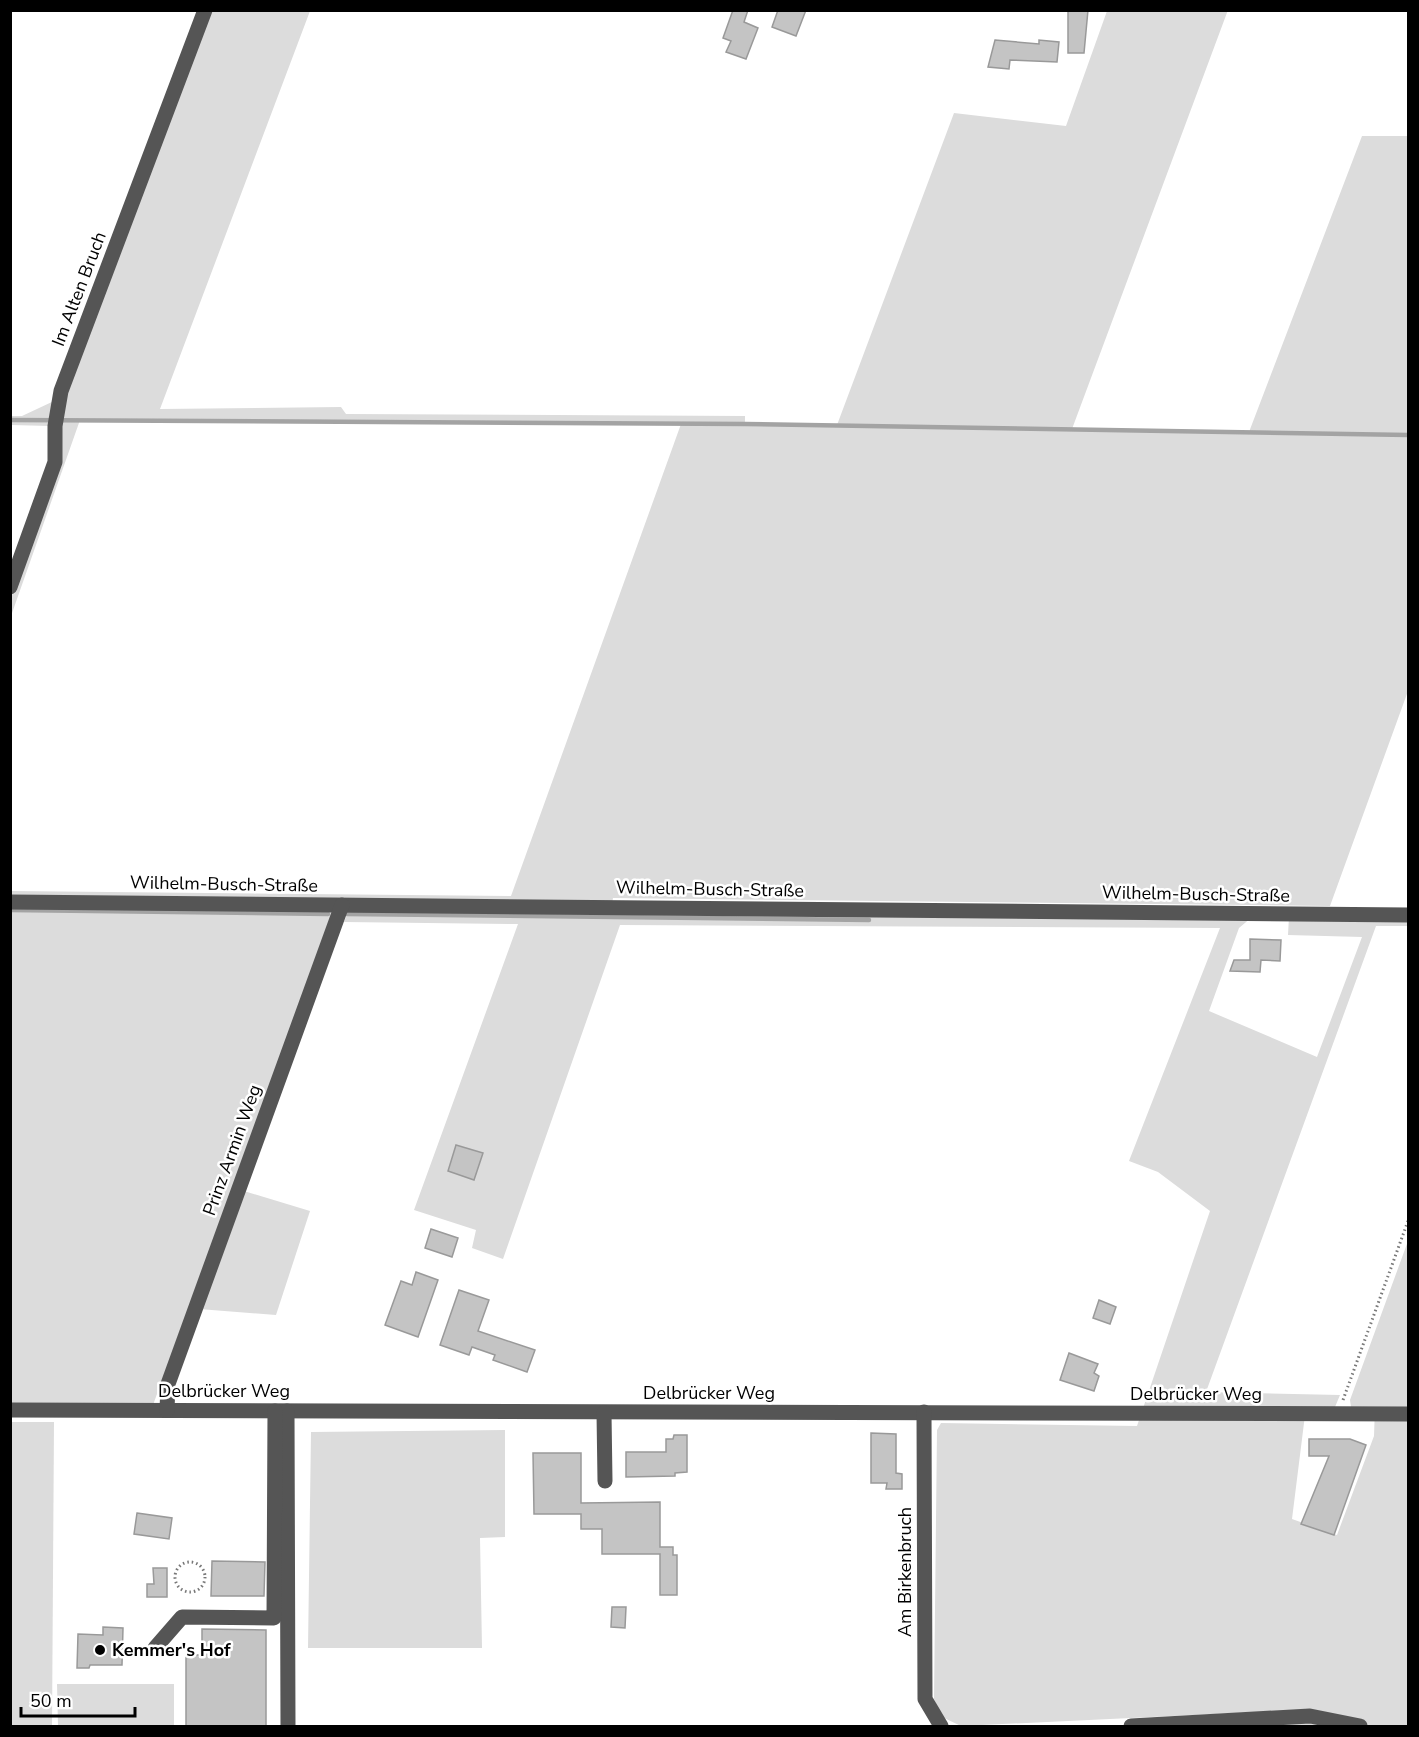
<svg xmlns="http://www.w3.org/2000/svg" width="1419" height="1737" font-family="'Nunito Sans',sans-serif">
  <rect width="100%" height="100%" fill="#fff"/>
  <g fill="#dcdcdc">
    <polygon points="1228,10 1072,429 1249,432 1362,136 1408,136 1408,691 1330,906 613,898 612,904 11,898 11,891 511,896 681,424 80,420 11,616 11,597 59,462 60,410 211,11 310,11 160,409 341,407 346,414 745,416 745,424 837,425 954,113 1066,126 1107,11"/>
    <polygon points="54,401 50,426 11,425 11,416 22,416"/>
    <polygon points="11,905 334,908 153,1405 11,1404"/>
    <polygon points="349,909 1252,917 1239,928 1209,1011 1317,1057 1362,937 1288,935 1289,917 1408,918 1408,926 1376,926 1206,1392 1340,1395 1335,1407 1306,1407 1292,1519 1337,1535 1374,1436 1375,1407 1351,1407 1350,1400 1408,1241 1408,1726 1243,1726 1298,1710 961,1726 942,1717 934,1699 937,1430 941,1423 1137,1426 1210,1211 1158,1172 1129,1161 1220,928 620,925 503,1259 472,1248 476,1230 414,1210 518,924 344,922"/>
    <polygon points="244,1191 310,1211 276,1315 199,1309"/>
    <polygon points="11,1422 54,1422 52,1726 11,1726"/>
    <polygon points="505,1430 505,1537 480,1538 482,1648 308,1648 311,1432"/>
    <polygon points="57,1684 174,1684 174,1726 58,1726"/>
  </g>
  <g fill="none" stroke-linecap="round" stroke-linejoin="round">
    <g stroke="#a3a3a3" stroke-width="4.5">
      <polyline points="10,420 745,424 1408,435"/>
      <polyline points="10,910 328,914"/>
      <polyline points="347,914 869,920"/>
    </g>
  </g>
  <g fill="#c4c4c4" stroke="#999" stroke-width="1.5">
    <polygon points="733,10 748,10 744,22 758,28 746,59 726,52 731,41 723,38"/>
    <polygon points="778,10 806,10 796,36 772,27"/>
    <polygon points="1068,10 1088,10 1084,53 1068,53"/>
    <polygon points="995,40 1039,44 1039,40 1059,42 1057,62 1010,60 1009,69 988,67"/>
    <polygon points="1250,939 1281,940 1280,961 1261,960 1260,972 1230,971 1234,960 1250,960"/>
    <polygon points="456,1145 483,1153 474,1180 448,1171"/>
    <polygon points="431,1229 458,1238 452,1257 425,1248"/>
    <polygon points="416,1272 438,1280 418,1337 385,1325 401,1281 412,1285"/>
    <polygon points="459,1290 489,1300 478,1331 535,1350 527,1372 493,1360 495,1355 472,1347 469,1355 440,1345"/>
    <polygon points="1099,1300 1116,1307 1110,1324 1093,1318"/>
    <polygon points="1069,1353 1098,1364 1094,1373 1099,1376 1094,1391 1060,1380"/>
    <polygon points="871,1433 896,1434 896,1473 902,1474 902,1489 886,1489 887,1483 871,1483"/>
    <polygon points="674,1435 687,1435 687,1472 675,1473 675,1476 626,1477 626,1452 666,1452 666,1439 673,1439"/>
    <polygon points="1309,1439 1350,1439 1366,1445 1334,1535 1301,1524 1329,1456 1309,1456"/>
    <polygon points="533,1453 581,1453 581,1503 660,1502 660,1547 673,1547 673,1555 677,1555 677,1595 660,1595 660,1554 602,1554 602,1529 581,1529 581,1514 534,1514"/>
    <polygon points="137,1513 172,1518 169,1539 134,1534"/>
    <polygon points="212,1561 265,1562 264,1596 211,1596"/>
    <polygon points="153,1568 167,1568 167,1597 147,1597 147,1584 154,1584"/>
    <polygon points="612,1607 626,1607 625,1628 611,1627"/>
    <polygon points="103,1627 123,1628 122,1665 90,1665 89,1668 77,1668 78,1634 103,1635"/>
    <polygon points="202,1629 266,1630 266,1726 186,1726 186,1655 202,1655"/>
  </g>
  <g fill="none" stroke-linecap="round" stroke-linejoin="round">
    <g stroke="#777" stroke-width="3" stroke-dasharray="1.5 3" stroke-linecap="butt">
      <polyline points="1343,1400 1408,1221"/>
      <circle cx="190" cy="1577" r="15"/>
    </g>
    <g stroke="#555" stroke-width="15">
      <polyline points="10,587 55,462 55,426 61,391 205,10"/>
      <polyline points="10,902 1408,915"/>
      <polyline points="10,1410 1408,1414"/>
      <polyline points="167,1410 168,1384 342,905"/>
      <polyline points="287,1411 288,1726"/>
      <polyline points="924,1412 925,1699 941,1726"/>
      <polyline points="604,1413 605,1481"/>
      <polyline points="155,1648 182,1617 274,1618 275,1411"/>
      <polyline points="1131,1726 1310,1716 1360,1726"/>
    </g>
  </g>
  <circle fill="#000" stroke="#fff" stroke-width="2" cx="100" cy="1650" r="6"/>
  <g text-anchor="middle" stroke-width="5" stroke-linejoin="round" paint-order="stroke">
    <g font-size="18" fill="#000" stroke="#fff">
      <text transform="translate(79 289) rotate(-69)" y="6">Im Alten Bruch</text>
      <text transform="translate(224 884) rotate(1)" y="6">Wilhelm-Busch-Straße</text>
      <text transform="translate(710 889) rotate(1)" y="6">Wilhelm-Busch-Straße</text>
      <text transform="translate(1196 894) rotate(1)" y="6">Wilhelm-Busch-Straße</text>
      <text transform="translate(232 1150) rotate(-70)" y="6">Prinz Armin Weg</text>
      <text x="224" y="1397">Delbrücker Weg</text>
      <text x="709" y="1399">Delbrücker Weg</text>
      <text x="1196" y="1400">Delbrücker Weg</text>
      <text transform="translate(905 1572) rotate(-90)" y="6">Am Birkenbruch</text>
    </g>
    <g font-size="18" font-weight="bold" fill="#000" stroke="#fff" text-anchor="start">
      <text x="112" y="1656">Kemmer's Hof</text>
    </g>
  </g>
  <rect width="1419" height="1737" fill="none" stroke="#000000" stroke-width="24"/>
  <path d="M21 1707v9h114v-9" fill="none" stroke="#000000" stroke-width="3"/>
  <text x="30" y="1707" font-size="18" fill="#000000" stroke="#ffffff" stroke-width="4.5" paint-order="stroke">50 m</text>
</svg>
